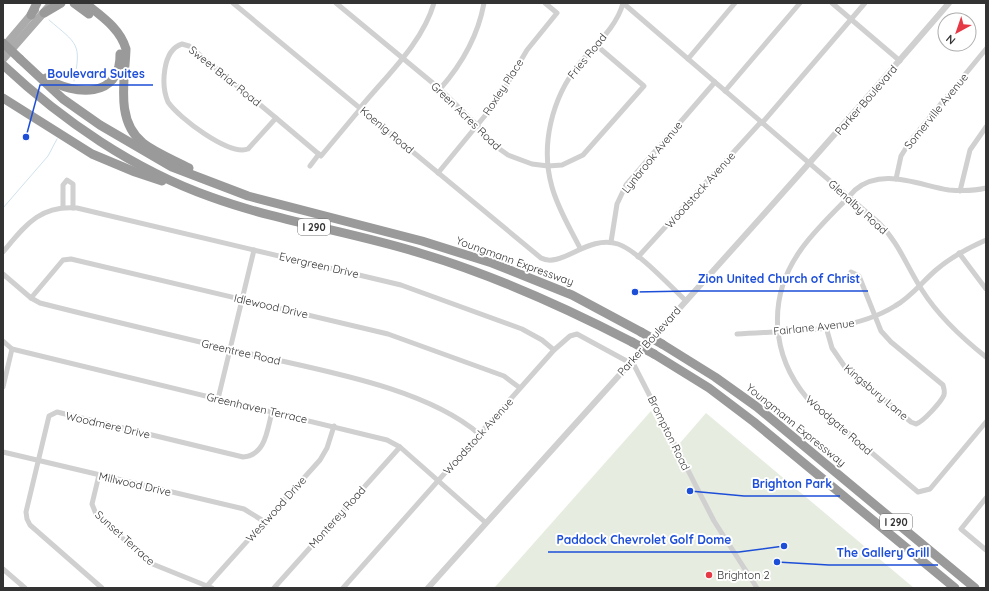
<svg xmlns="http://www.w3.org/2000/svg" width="989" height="591" font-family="Quicksand,sans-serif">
  <rect width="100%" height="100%" fill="#fff"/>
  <polygon fill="#e6ecdf" points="651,411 671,448 680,443 706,413 914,588 494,588"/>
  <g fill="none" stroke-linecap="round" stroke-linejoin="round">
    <g stroke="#cfe2ee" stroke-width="1">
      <path d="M49,20c28,24 33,23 25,61"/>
      <polyline points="3,208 48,156 57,139"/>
    </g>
    <g stroke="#d0d0d0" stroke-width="5">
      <path d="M233,3l308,255c20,11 47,-24 77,-14 20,7 51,41 68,57"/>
      <polyline points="336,3 440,89 477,125 494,145 508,155 532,164 548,166 562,165 583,155 644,86 596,45"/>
      <path d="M623,3l256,220c20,20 28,44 43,67 17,27 40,48 64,67"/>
      <polyline points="832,3 900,61"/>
      <path d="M182,44l7,2 6,5 81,67 -28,31c-19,7 -69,-31 -80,-47 -7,-16 -6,-52 14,-58z"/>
      <polyline points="688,59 735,3"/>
      <path d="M440,89c22,-25 38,-53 44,-86"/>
      <polyline points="725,91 800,3"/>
      <path d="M360,108c26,-32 62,-64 74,-105"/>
      <polyline points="276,118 321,156 361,108"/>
      <polyline points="762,123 865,3"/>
      <polyline points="310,166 319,154"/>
      <polyline points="438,173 497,101 527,50 557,13 545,3"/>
      <polyline points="896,179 901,156 911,140 986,49"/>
      <path d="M986,188c-12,3 -24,3 -37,2 -31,-5 -67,-23 -94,0 -18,20 -40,39 -55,61 -33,47 -29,104 7,147l111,94 12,-3 56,-67"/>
      <polyline points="960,191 970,150 986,127"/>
      <polyline points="63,207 63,185 67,180 73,184 73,208"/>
      <polyline points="611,242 617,204 626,185 715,82"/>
      <path d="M580,248c-10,-20 -22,-39 -28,-61 -12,-42 0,-89 27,-123 15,-18 38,-37 44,-61"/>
      <path d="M3,252c22,-26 36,-47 74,-44l324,77 121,44 20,11 12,10"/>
      <polyline points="959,253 986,289"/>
      <polyline points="638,257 761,122"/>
      <path d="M3,274l28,24 9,5c71,18 143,35 215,52 68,16 171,33 224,79"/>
      <polyline points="31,298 63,260 71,259 388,334 504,376 520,388"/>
      <path d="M826,327l6,21 13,19 66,55 5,2c7,-2 25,-22 28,-29 1,-4 0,-7 -1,-10l-52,-43 -10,-11 -22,-55 -8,-4"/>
      <path d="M737,334c51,-4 113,0 158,-28 16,-9 27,-24 41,-36 15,-13 32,-22 50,-30"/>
      <polyline points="3,341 12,349 387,440 400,447 486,523"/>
      <polyline points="3,387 12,349"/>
      <polyline points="218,399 254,250"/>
      <polyline points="3,452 244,509 265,522"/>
      <polyline points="99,475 92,504 96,514 150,563 212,588"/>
      <polyline points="986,498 961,529 986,550"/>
      <polyline points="3,569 25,588"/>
      <polyline points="207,586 320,460 327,448 334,426"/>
      <path d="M102,588l-72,-63 -3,-6 -1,-7 23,-96 8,-4 186,45c23,-2 24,-27 29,-45"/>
      <polyline points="274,588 400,447"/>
      <polyline points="343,588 554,350 570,336 577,334 634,365 714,521 757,588"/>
    </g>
    <path stroke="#d0d0d0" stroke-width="6" d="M428,588c174,-195 351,-387 521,-585"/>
    <g stroke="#ababab" stroke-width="8">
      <polyline points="3,48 35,10"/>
      <polyline points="3,59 52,3"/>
    </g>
    <g stroke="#9a9a9a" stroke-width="9">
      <polyline points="74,3 89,14"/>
      <path d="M85,3c16,13 35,25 41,46 -1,31 -11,72 17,94 13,10 31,17 46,25"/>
      <polyline points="44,13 61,3"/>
      <polyline points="31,15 37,3"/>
      <polyline points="20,59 63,99 100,125 172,167 248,196 422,241 492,263 572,295 641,332"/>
      <path d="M3,65c59,55 131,105 208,132 69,25 142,35 212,57 73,22 141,53 209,88"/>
      <path d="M46,78c28,18 75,21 74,-24"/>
      <polyline points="3,98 92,154 135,172 162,181"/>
      <polyline points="662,344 715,377 757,407 975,588"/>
      <polyline points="654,354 709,388 754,422 955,588"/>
    </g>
    <g stroke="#9a9a9a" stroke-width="9">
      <polyline points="3,43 20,59"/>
      <polyline points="641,332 662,344"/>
      <polyline points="632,342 654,354"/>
    </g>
  </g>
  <circle fill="#e63946" stroke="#fff" stroke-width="1.5" cx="709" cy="575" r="4"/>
  <g text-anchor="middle" stroke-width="4" stroke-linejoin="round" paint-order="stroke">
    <g fill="#fff" stroke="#707070" stroke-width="1">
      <rect x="298" y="219" width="32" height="16" rx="3"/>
      <rect x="880" y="514" width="32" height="16" rx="3"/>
    </g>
    <g font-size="10" font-weight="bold" fill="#333">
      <text x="314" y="231">I 290</text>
      <text x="896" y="526">I 290</text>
    </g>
    <g font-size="11" fill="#333" stroke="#fff">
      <text transform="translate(587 56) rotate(-51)" y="4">Fries Road</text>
      <text transform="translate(225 76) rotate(39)" y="4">Sweet Briar Road</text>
      <text transform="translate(503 87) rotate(-57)" y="4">Roxley Place</text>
      <text transform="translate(866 100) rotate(-49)" y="4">Parker Boulevard</text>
      <text transform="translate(936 111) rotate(-51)" y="4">Somerville Avenue</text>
      <text transform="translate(466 116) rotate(44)" y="4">Green Acres Road</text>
      <text transform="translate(387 130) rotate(40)" y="4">Koenig Road</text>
      <text transform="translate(652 157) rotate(-51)" y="4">Lynbrook Avenue</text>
      <text transform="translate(700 190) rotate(-48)" y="4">Woodstock Avenue</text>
      <text transform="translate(858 207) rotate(42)" y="4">Glenalby Road</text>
      <text transform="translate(515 261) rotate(20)" y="4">Youngmann Expressway</text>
      <text transform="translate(319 265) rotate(13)" y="4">Evergreen Drive</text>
      <text transform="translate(271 306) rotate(13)" y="4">Idlewood Drive</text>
      <text transform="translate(814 327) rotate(-6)" y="4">Fairlane Avenue</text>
      <text transform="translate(649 341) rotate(-48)" y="4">Parker Boulevard</text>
      <text transform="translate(241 352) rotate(13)" y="4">Greentree Road</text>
      <text transform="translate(876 392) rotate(40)" y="4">Kingsbury Lane</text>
      <text transform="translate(257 408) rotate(13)" y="4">Greenhaven Terrace</text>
      <text transform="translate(108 425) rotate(13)" y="4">Woodmere Drive</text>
      <text transform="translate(796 425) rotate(39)" y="4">Youngmann Expressway</text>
      <text transform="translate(839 425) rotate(41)" y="4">Woodgate Road</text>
      <text transform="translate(669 433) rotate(64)" y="4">Brompton Road</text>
      <text transform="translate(478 436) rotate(-48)" y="4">Woodstock Avenue</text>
      <text transform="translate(135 484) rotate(13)" y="4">Millwood Drive</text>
      <text transform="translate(276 509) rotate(-48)" y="4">Westwood Drive</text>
      <text transform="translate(337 517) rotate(-48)" y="4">Monterey Road</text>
      <text transform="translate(125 538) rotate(42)" y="4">Sunset Terrace</text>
    </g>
    <g font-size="11" fill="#333" stroke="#fff" text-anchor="start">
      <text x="717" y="579">Brighton 2</text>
    </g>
  </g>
  <path fill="none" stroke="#1d4ed8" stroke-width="1.5" d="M26 137L40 85H153M635 292L690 291H868M690 491L744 496H840M784 546L739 552H548M777 562L829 565H938"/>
  <g fill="#1d4ed8" stroke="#fff" stroke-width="1.5">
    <circle cx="26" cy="137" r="4"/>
    <circle cx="635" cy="292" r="4"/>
    <circle cx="690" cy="491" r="4"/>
    <circle cx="784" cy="546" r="4"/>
    <circle cx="777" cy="562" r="4"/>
  </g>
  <g font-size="12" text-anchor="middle" font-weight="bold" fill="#1d4ed8" stroke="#fff" stroke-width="4" stroke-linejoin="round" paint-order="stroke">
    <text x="96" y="78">Boulevard Suites</text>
    <text x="779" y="283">Zion United Church of Christ</text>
    <text x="792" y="488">Brighton Park</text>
    <text x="644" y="544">Paddock Chevrolet Golf Dome</text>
    <text x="883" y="557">The Gallery Grill</text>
  </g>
  <rect width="989" height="591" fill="none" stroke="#333333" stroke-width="8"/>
  <g transform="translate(957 32) rotate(220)"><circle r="19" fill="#ffffff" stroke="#adadad"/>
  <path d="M0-3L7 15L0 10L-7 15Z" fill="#e63946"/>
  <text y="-6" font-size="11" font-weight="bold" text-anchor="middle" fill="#333333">N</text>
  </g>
</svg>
